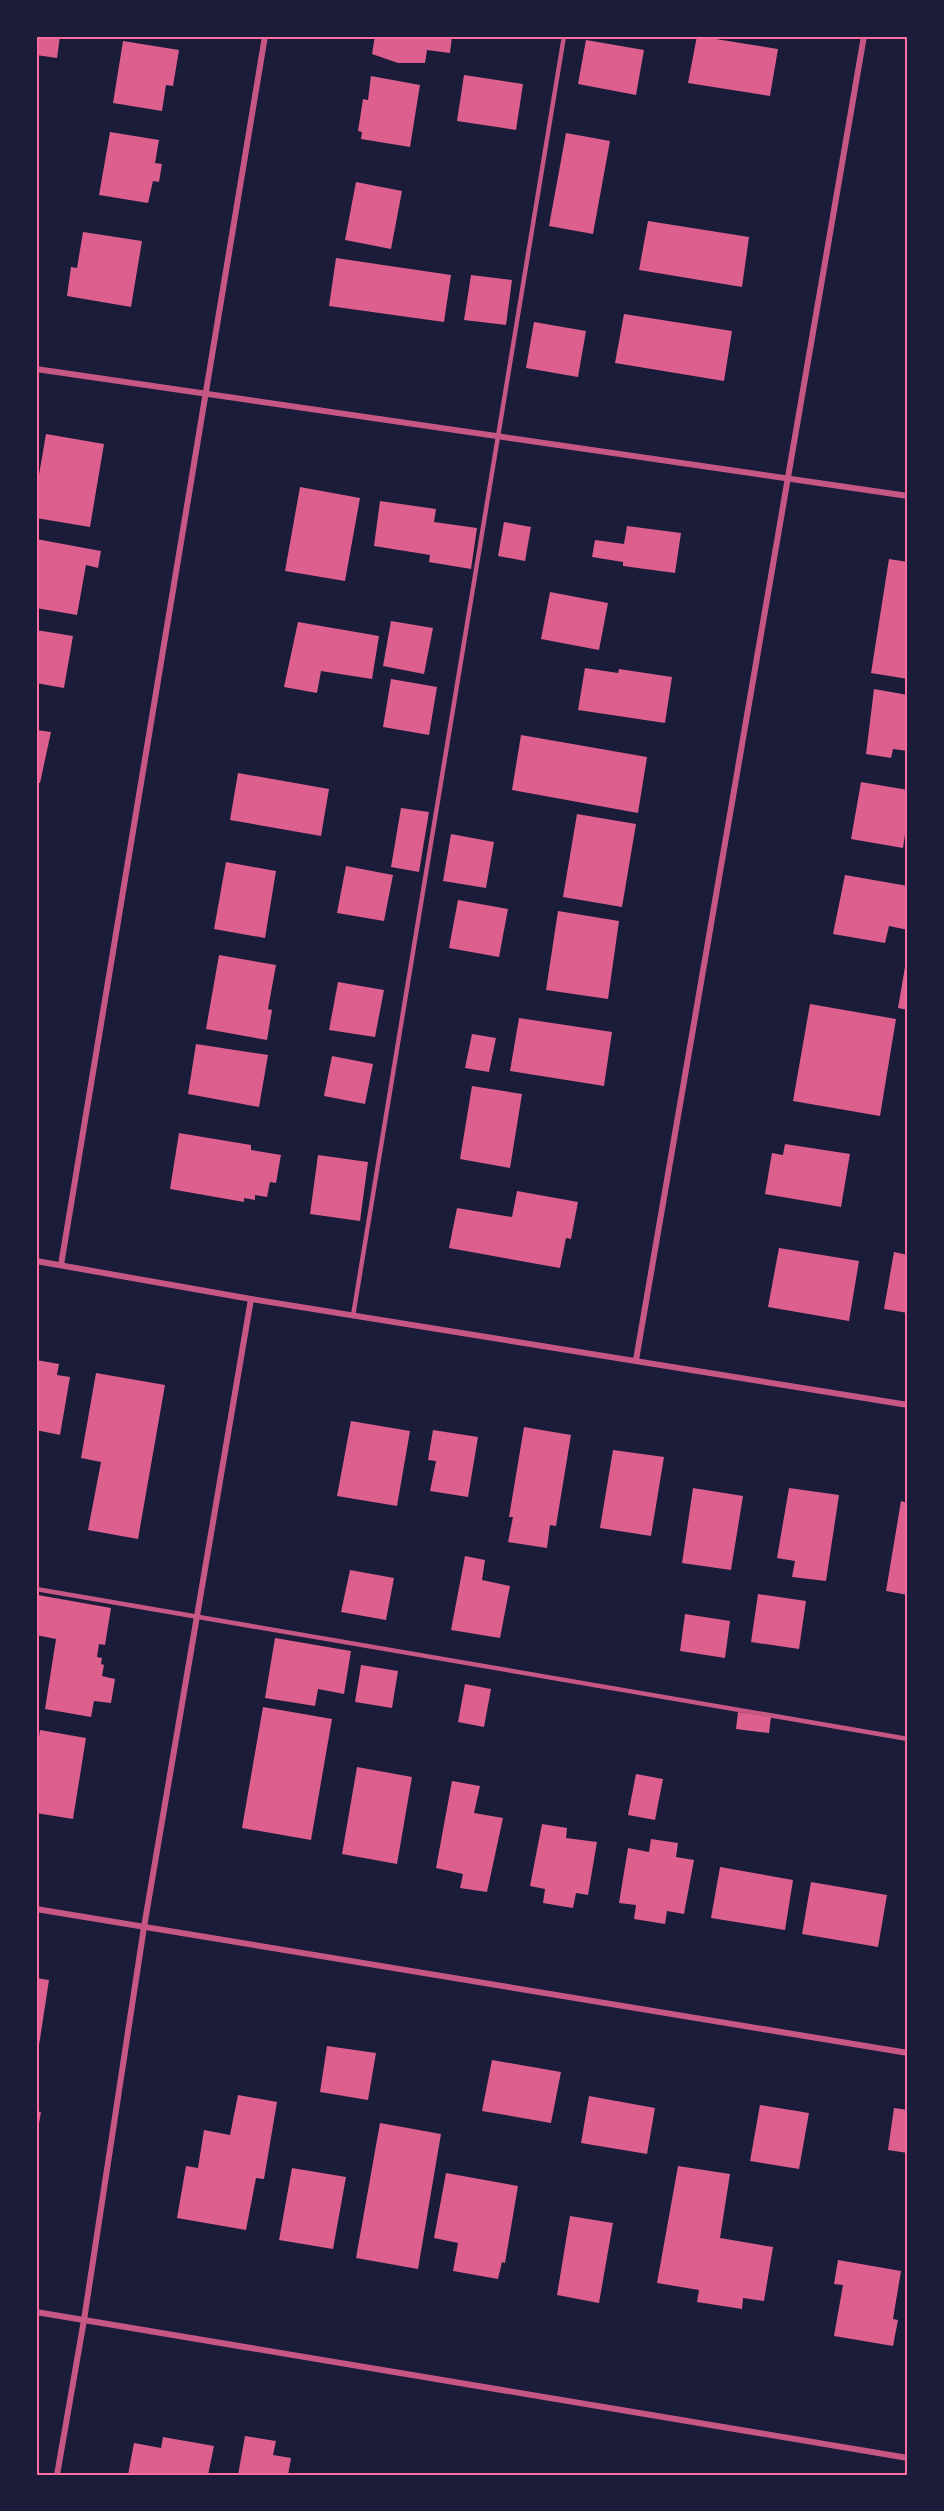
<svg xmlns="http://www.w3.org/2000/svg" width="944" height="2511" font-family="'Fira Sans Condensed',sans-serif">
  <rect width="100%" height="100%" fill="#1b1b3a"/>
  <g fill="#dd5f8e">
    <polygon points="36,36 60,36 57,58 36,55"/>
    <polygon points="375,36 452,36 450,53 427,50 425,63 398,63 372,54"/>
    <polygon points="697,36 778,49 770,96 688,83"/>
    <polygon points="586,40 644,50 636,95 578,84"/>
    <polygon points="123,41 179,50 173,86 166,85 162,111 113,103"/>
    <polygon points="464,75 523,84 516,130 457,121"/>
    <polygon points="371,76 420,85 410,147 361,139 362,132 358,131 363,99 368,100"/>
    <polygon points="110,132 159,140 155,163 162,164 159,182 153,181 148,203 99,195"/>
    <polygon points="566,133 610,141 593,234 549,226"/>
    <polygon points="356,182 402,191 391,249 345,240"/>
    <polygon points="648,221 749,237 742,287 639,270"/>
    <polygon points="83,232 142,241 131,307 67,296 71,267 77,268"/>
    <polygon points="336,258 451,275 444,322 329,306"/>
    <polygon points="471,275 512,280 506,325 464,320"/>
    <polygon points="624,314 732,331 724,381 615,363"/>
    <polygon points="534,322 586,331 578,377 526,368"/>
    <polygon points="46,434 104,444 90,527 36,518 36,492"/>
    <polygon points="300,487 360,498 345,581 285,571"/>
    <polygon points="380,501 436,509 434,522 477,528 471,569 429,562 430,555 374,546"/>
    <polygon points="504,522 531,527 525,561 498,556"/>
    <polygon points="627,526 681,533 675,573 623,566 623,562 592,557 595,540 624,544"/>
    <polygon points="36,539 101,551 98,568 86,565 77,615 36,608"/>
    <polygon points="889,559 908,562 908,679 871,673"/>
    <polygon points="550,592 608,603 599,650 541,639"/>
    <polygon points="391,621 433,628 424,674 383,666"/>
    <polygon points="298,622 379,636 372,679 321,671 317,693 284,687"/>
    <polygon points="36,630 73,636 64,688 36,683"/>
    <polygon points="585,668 618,673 619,669 672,677 665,723 578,710"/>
    <polygon points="391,679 437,687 429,735 383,727"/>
    <polygon points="874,689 908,695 908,751 893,749 891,758 866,754"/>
    <polygon points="36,730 51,732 40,783 36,782"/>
    <polygon points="521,735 647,757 638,813 512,790"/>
    <polygon points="238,773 329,789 321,836 230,820"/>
    <polygon points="861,782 908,790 908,814 903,848 851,839"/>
    <polygon points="401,808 429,812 419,872 391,867"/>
    <polygon points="577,814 636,824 622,907 563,897"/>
    <polygon points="451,834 494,842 486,888 443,881"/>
    <polygon points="226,862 276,871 265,938 214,929"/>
    <polygon points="346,866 393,875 384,921 337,913"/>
    <polygon points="845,875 908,886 908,930 889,926 885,943 833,934"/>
    <polygon points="458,900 508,909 499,957 449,948"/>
    <polygon points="558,911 619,921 608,999 546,990"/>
    <polygon points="219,955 276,965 268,1009 272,1010 267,1040 206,1029"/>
    <polygon points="906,961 908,961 908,1010 898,1008"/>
    <polygon points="338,982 384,990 375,1037 329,1030"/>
    <polygon points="810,1004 896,1019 880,1116 793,1101"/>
    <polygon points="519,1018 612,1032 604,1086 510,1071"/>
    <polygon points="472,1034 496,1038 489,1072 465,1068"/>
    <polygon points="196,1044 268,1055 259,1107 188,1094"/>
    <polygon points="332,1056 373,1064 365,1104 324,1096"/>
    <polygon points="472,1086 522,1094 510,1168 460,1159"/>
    <polygon points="179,1133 251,1145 251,1150 281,1155 276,1183 270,1182 267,1197 255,1195 255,1200 244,1198 244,1202 170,1189"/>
    <polygon points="785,1144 850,1154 841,1207 765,1194 772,1153 783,1155"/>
    <polygon points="318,1155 368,1162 360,1221 310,1214"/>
    <polygon points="517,1191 578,1202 571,1239 566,1238 560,1268 449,1248 457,1208 512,1217"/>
    <polygon points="779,1248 859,1261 849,1321 768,1307"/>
    <polygon points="894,1252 908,1255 908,1313 884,1309"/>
    <polygon points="36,1360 59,1364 57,1375 70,1377 60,1435 36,1430"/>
    <polygon points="96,1373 165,1385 138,1539 88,1530 101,1462 81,1458"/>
    <polygon points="351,1421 410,1431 397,1506 337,1496"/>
    <polygon points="524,1427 571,1435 556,1526 550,1525 547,1548 508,1542 513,1517 509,1517"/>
    <polygon points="433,1430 478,1437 468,1497 430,1491 436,1461 428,1460"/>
    <polygon points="613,1450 664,1457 651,1536 600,1528"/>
    <polygon points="693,1488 743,1496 731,1570 682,1563"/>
    <polygon points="789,1488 839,1495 826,1581 792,1577 795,1561 777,1558"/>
    <polygon points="901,1501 908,1503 908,1595 886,1591"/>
    <polygon points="465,1556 485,1560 482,1580 510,1586 500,1638 451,1630"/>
    <polygon points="350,1570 394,1578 386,1620 341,1612"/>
    <polygon points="758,1594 806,1601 799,1649 751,1642"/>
    <polygon points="38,1595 111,1608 105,1645 99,1644 97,1657 102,1658 101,1664 104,1665 102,1676 115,1679 111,1703 94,1701 91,1717 45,1709 56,1639 36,1635"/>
    <polygon points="685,1614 730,1621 725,1658 680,1651"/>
    <polygon points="275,1638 351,1651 344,1694 318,1689 315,1706 265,1698"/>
    <polygon points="361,1665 398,1671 392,1708 355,1702"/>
    <polygon points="465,1684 491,1689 484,1727 458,1722"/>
    <polygon points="263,1707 332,1719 311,1840 242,1828"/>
    <polygon points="738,1712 771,1717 769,1733 736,1729"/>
    <polygon points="40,1730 86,1738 73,1819 36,1813 36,1755"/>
    <polygon points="357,1767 412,1777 397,1864 342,1854"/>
    <polygon points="636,1774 663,1779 655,1820 628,1815"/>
    <polygon points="452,1781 480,1786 474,1813 503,1818 487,1892 460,1888 463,1874 436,1868"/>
    <polygon points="542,1824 567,1828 566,1838 597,1842 588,1895 576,1893 573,1908 543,1903 545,1889 530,1886"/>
    <polygon points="651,1839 678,1843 676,1857 694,1860 684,1914 667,1911 665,1924 634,1919 636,1905 619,1903 628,1848 649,1852"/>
    <polygon points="720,1867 793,1880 785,1930 711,1918"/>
    <polygon points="811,1882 887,1895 878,1947 802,1934"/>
    <polygon points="36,1978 49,1980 38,2052 36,2052"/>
    <polygon points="327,2046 376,2053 368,2100 320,2092"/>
    <polygon points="492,2060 561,2072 551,2123 482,2111"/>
    <polygon points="238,2095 277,2102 264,2179 256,2178 246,2230 177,2218 186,2166 198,2168 204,2130 230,2135"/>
    <polygon points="589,2096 655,2108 647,2154 581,2143"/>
    <polygon points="760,2105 809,2113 799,2169 750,2161"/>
    <polygon points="894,2108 908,2110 908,2153 888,2150"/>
    <polygon points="36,2111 41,2112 37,2135 36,2135"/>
    <polygon points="380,2123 441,2134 418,2269 356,2258"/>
    <polygon points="678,2166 730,2174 720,2238 773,2247 764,2301 743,2298 742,2309 697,2302 699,2290 657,2283"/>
    <polygon points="292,2168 346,2177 333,2249 279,2240"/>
    <polygon points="446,2173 518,2186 505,2263 502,2262 498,2279 453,2271 458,2243 434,2238"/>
    <polygon points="570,2216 613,2223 599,2303 557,2295"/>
    <polygon points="838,2260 901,2271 893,2319 898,2320 893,2346 834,2336 843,2285 834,2284"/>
    <polygon points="245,2436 276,2441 273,2455 291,2458 288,2475 238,2475"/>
    <polygon points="163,2437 214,2446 208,2475 128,2475 134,2443 161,2448"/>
  </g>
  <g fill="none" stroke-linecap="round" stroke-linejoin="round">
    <g stroke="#c65784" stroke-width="4.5">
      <polyline points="353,1316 564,36"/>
      <polyline points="36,1589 908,1739"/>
    </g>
    <g stroke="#c65784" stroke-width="6">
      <polyline points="36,369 908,496"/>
      <polyline points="36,1261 251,1299 908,1405"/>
      <polyline points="61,1265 265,36"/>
      <polyline points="636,1360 864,36"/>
      <polyline points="36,1909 908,2053"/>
      <polyline points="36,2312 908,2458"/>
      <polyline points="57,2475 84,2320 144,1927 251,1299"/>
    </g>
  </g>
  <rect width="944" height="2511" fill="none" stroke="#1b1b3a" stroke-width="75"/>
  <rect x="38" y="38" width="868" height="2436" fill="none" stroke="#ff6b9d" stroke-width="2"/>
</svg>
